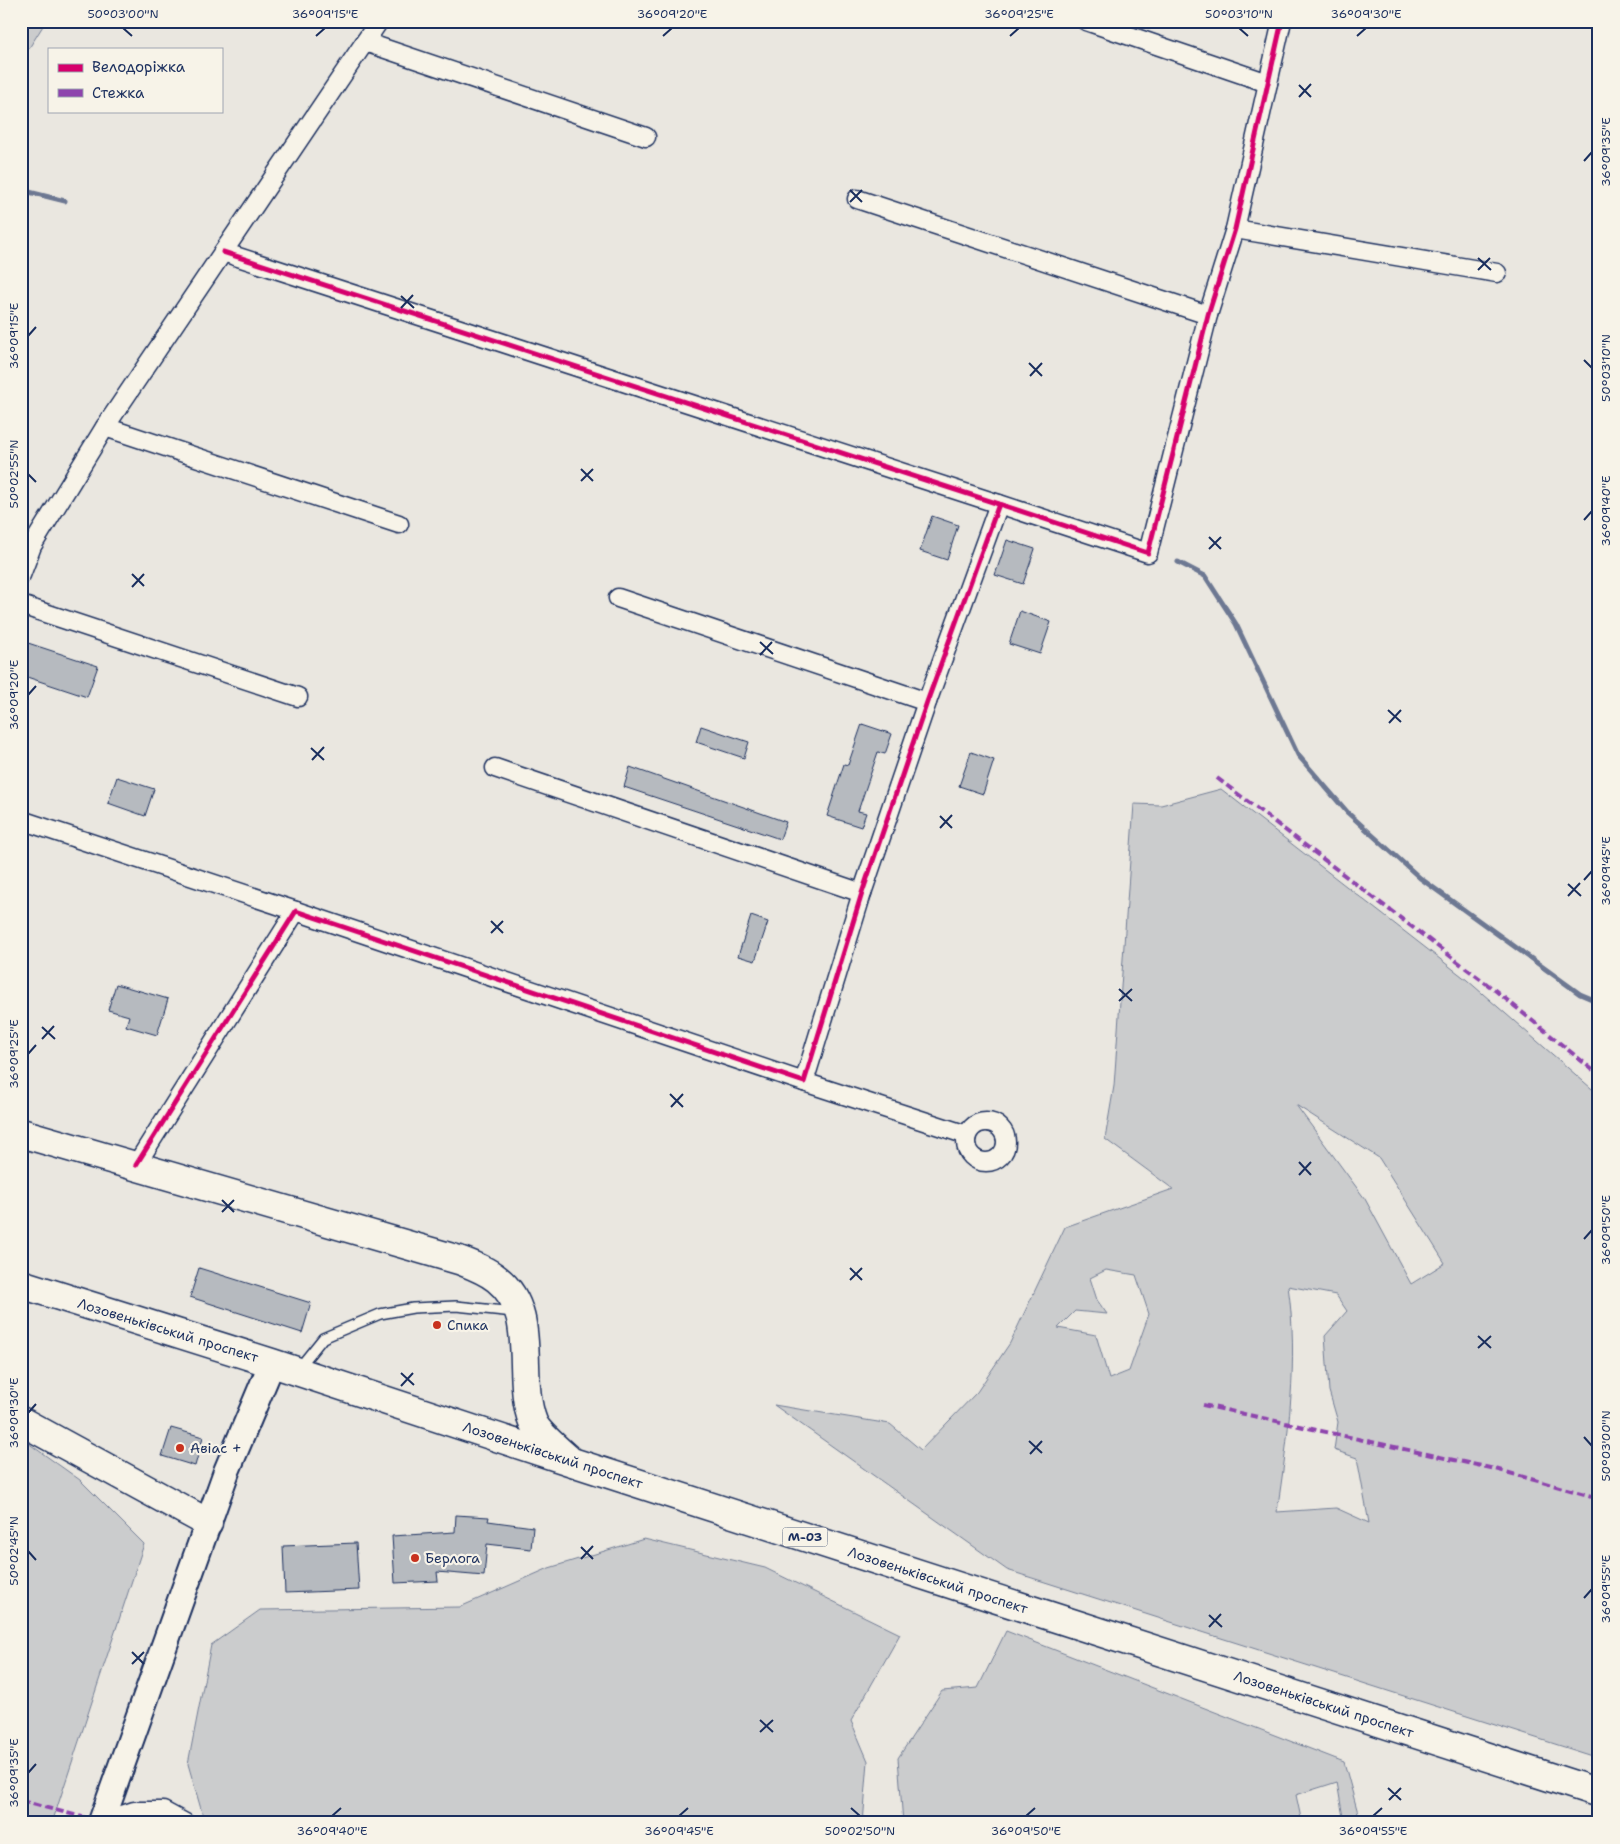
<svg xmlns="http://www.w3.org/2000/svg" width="1620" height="1844" font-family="'Shantell Sans',sans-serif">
  <rect width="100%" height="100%" fill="#eae7e0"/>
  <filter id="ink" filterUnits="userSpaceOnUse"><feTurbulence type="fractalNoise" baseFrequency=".02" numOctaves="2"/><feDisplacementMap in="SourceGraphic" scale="10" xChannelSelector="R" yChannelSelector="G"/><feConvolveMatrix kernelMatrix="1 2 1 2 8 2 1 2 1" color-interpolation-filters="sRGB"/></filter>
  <g filter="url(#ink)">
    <g fill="#cbcccd" stroke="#737e96" fill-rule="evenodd">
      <polygon points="21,21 46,21 21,61"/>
      <path d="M1221,789l246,191 132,115v663l-592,-188 -233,-165 116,19 31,26 56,-58 33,-49 55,-116 108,-38 -68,-50 9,-53 20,-282 27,1zM1296,1105l83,53 66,105 -34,21 -46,-85zM1106,1270l30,5 13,39 -20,57 -20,8 -13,-44 -38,-7 17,-17 32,3 -10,-14 -7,-22zM1288,1286l48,9 11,16 -22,25 4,55 9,31 -4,28 23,8 12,65 -33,-15 -59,4c11,-74 22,-152 11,-226z"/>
      <polygon points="21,1438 80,1480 144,1544 52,1823 21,1823"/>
      <polygon points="644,1539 765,1568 900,1634 851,1721 868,1761 863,1823 205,1823 188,1764 211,1645 260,1610 460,1607 549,1568"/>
      <polygon points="1006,1631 1344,1762 1358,1813 1351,1823 1344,1823 1337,1782 1296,1795 1302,1823 903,1823 898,1758 942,1691 978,1688"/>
    </g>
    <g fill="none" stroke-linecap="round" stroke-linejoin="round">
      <g stroke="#6d7892" stroke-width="5">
        <polyline points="21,190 65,201"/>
        <polyline points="1178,562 1205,576 1236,624 1298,755 1348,813 1420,878 1580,994 1599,1002"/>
      </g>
    </g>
    <g fill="#b6babf" stroke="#1b2f5e">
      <polygon points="932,516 958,525 947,560 920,551"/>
      <polygon points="1007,540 1035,549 1023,584 995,575"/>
      <polygon points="1020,611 1051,622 1040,654 1009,644"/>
      <polygon points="28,643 98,666 87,697 21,675 21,663"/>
      <polygon points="862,724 892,734 885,754 878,752 858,811 866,813 861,827 827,816 844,764 848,765"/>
      <polygon points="701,726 749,742 744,758 696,742"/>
      <polygon points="971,752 994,760 983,794 959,786"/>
      <polygon points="630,767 786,822 780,839 624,787"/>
      <polygon points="117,777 154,789 145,816 108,803"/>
      <polygon points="751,916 768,922 755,961 738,956"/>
      <polygon points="116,984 168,999 157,1035 126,1026 129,1016 108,1010"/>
      <polygon points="199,1268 311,1303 302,1333 190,1297"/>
      <polygon points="171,1428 203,1437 195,1466 162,1456"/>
      <polygon points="456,1515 489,1517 488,1521 533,1527 531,1549 487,1544 484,1576 437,1572 438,1581 395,1583 392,1536 455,1532"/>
      <polygon points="356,1543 359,1590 285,1593 283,1546"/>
    </g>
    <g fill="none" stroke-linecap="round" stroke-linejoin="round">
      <defs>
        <polyline id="lane" points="298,1369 323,1338 380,1314 413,1308 456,1306 514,1312"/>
        <g id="street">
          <polyline points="1086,21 1268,83"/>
          <polyline points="365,42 646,137"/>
          <polyline points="857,199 1208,315"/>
          <polyline points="1235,229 1497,273"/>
          <polyline points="223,252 999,504"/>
          <polyline points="105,427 399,524"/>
          <polyline points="21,575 32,546 105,427 379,21"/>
          <polyline points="618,598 927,702"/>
          <polyline points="21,605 298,697"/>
          <polyline points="495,768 862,893"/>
          <polyline points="21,820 296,911"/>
          <polyline points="804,1082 967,1135"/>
          <circle cx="986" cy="1142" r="20"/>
          <polyline points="136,1165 296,911 804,1082 862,893 927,702 999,504 1148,553 1208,315 1235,229 1282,21"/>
          <polyline points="101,1822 134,1811 163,1811 185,1823"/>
        </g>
        <polyline id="secondary" points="101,1823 227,1470 272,1363"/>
        <g id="highway">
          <path d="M21,1133l438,127c13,5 27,10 38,19 43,34 18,97 36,143 4,10 25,28 34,36"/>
          <polyline points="21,1284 272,1363 569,1461 1599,1793"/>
          <polyline points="21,1421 208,1523"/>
        </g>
      </defs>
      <use href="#lane" stroke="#1b2f5e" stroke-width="12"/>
      <use href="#street" stroke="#1b2f5e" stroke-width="21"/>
      <use href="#secondary" stroke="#1b2f5e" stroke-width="29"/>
      <use href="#highway" stroke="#1b2f5e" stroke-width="31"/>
      <use href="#lane" stroke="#f7f3e8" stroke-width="9"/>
      <use href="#street" stroke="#f7f3e8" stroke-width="18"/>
      <use href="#secondary" stroke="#f7f3e8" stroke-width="25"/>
      <use href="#highway" stroke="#f7f3e8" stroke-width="28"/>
      <g stroke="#8e44ad" stroke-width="4" stroke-dasharray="8 4" stroke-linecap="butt">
        <polyline points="1217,778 1496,991 1599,1075"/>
        <polyline points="1203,1405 1495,1469 1599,1498"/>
        <polyline points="21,1801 101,1822"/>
      </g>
      <defs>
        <g id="cycleway">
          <polyline points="223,252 999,504"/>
          <polyline points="136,1165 296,911 804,1082 862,893 927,702 999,504 1148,553 1208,315 1235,229 1282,21"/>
        </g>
      </defs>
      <use href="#cycleway" stroke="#f7f3e8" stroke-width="8"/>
      <use href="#cycleway" stroke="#d6006c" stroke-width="5"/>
    </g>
  </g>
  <path fill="none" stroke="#1b2f5e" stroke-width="2" d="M123,28l9,8M1239,28l9,8M316,36l9,-8M663,36l9,-8M1010,36l9,-8M1357,36l9,-8M1299,85l12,12M1299,97l12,-13M1584,161l8,-9M850,190l12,12M850,202l12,-12M1478,258l13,12M1478,270l12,-12M401,296l13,12M401,308l12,-13M28,336l8,-9M1584,360l8,8M1029,363l13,13M1030,376l12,-13M581,469l12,12M28,474l8,8M581,481l12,-12M1584,520l8,-9M1209,537l12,12M1209,549l12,-12M132,574l12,12M132,587l12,-13M760,642l13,12M760,655l12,-13M28,695l8,-9M1388,710l13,12M1389,723l12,-13M311,748l13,12M312,760l12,-13M940,816l12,12M940,828l12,-13M1584,880l8,-9M1568,884l13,12M1568,896l12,-13M491,921l12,12M491,933l12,-12M1119,989l13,12M1119,1001l13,-12M42,1027l13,12M42,1039l12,-13M28,1054l8,-9M670,1094l13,13M671,1107l12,-13M1299,1162l12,13M1299,1175l12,-13M222,1200l12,12M222,1212l12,-12M1584,1239l8,-9M850,1268l12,12M850,1280l12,-12M1478,1336l13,12M1478,1348l13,-12M401,1373l13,12M401,1386l12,-13M28,1413l8,-9M1584,1437l8,9M1029,1441l13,12M1030,1454l12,-13M581,1547l12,12M28,1551l8,9M581,1559l12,-13M1584,1598l8,-9M1209,1615l13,12M1209,1627l12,-13M132,1652l12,12M132,1664l12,-12M760,1720l13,12M760,1732l13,-12M28,1773l8,-9M1388,1788l13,12M1389,1800l12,-12M851,1808l9,8M332,1816l9,-8M679,1816l9,-8M1026,1816l9,-8M1373,1816l9,-8"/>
  <g fill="#c8321e" stroke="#f7f3e8" stroke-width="2">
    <circle cx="437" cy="1325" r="5"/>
    <circle cx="180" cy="1448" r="5"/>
    <circle cx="415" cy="1558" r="5"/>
  </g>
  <g text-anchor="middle" stroke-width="4.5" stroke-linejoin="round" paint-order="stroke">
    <rect fill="#f7f3e8" stroke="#5d6a87" stroke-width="1" x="782.5" y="1527.5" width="45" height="19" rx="4"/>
    <g font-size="12" font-weight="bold" fill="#1b2f5e">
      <text x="805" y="1541">М-03</text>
    </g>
    <g font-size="14" fill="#1b2f5e" stroke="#f7f3e8" text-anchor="start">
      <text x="447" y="1330">Спика</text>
      <text x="190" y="1453">Авiас +</text>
      <text x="425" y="1563">Берлога</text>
    </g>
    <g font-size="14" fill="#1b2f5e" stroke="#f7f3e8">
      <text transform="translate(168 1330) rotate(17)" y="5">Лозовеньківський проспект</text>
      <text transform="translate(553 1455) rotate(18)" y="5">Лозовеньківський проспект</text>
      <text transform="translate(938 1580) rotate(18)" y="5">Лозовеньківський проспект</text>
      <text transform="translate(1324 1704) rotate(18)" y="5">Лозовеньківський проспект</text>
    </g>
  </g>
  <rect width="1620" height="1844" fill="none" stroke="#f7f3e8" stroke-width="55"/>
  <rect x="48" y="48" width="175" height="65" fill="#f7f3e8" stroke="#9fa5b1"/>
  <rect x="58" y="64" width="25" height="8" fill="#d6006c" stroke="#9fa5b1"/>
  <text x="92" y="72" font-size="15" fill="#1b2f5e">Велодоріжка</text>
  <rect x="58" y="89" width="25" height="8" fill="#8e44ad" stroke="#9fa5b1"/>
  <text x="92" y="98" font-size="15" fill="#1b2f5e">Стежка</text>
  <rect x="28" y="28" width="1564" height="1788" fill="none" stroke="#1b2f5e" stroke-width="2"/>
  <g font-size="12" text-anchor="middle" fill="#1b2f5e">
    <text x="123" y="18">50°03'00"N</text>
    <text x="325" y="18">36°09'15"E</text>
    <text x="672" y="18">36°09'20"E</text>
    <text x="1019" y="18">36°09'25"E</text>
    <text x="1239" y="18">50°03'10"N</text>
    <text x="1366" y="18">36°09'30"E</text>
    <text transform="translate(1606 152) rotate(-90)" y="4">36°09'35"E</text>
    <text transform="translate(14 336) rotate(-90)" y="4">36°09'15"E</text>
    <text transform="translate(1606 368) rotate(-90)" y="4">50°03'10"N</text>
    <text transform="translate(14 474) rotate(-90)" y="4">50°02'55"N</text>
    <text transform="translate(1606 511) rotate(-90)" y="4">36°09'40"E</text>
    <text transform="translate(14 695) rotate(-90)" y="4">36°09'20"E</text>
    <text transform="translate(1606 871) rotate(-90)" y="4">36°09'45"E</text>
    <text transform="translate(14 1054) rotate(-90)" y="4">36°09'25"E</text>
    <text transform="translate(1606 1230) rotate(-90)" y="4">36°09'50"E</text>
    <text transform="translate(14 1413) rotate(-90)" y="4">36°09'30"E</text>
    <text transform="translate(1606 1446) rotate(-90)" y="4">50°03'00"N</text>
    <text transform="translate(14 1551) rotate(-90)" y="4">50°02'45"N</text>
    <text transform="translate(1606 1589) rotate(-90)" y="4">36°09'55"E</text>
    <text transform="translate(14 1773) rotate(-90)" y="4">36°09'35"E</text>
    <text x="332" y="1835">36°09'40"E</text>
    <text x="679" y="1835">36°09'45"E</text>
    <text x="860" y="1835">50°02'50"N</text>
    <text x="1026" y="1835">36°09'50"E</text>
    <text x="1373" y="1835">36°09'55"E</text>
  </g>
</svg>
